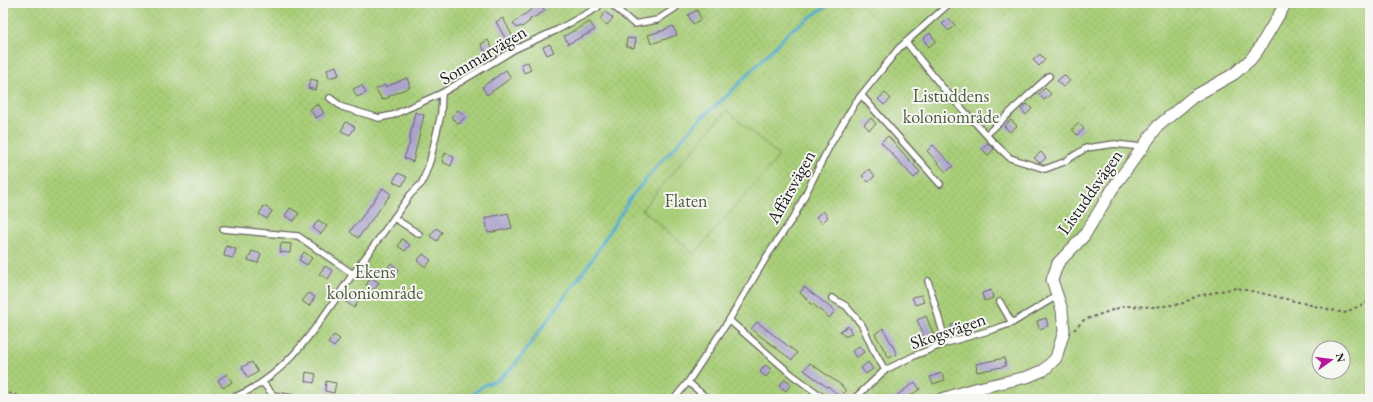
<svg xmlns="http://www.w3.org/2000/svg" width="1373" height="402" font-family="'EB Garamond',serif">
  <defs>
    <pattern id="park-dots" width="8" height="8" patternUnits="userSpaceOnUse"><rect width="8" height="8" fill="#a8ce78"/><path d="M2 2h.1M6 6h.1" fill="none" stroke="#90b067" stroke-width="1.8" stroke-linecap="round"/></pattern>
  </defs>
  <rect width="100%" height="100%" fill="#f6f6f2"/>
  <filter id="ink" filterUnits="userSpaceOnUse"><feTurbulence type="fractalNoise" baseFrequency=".025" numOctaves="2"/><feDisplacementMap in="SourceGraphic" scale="8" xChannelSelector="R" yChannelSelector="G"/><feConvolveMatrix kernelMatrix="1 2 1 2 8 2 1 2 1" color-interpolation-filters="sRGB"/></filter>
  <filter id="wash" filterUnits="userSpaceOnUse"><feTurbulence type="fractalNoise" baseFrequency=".012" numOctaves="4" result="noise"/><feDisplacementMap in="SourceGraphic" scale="16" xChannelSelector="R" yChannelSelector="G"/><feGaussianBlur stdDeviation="0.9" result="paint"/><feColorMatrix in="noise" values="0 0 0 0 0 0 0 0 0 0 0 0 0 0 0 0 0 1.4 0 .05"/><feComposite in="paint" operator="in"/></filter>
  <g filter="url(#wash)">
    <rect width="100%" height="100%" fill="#f3ebdb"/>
    <path fill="url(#park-dots)" stroke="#62754a" fill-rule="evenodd" d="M3,3h1367v396h-1367zM1319,348h24v24h-24z"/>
    <polygon fill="#a8ce78" stroke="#62754a" points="727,110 779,156 694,254 642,209"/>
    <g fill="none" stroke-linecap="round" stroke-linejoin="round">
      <polyline stroke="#51aace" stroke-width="3" points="467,399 484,385 498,380 514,366 591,261 631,197 652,172 700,119 727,96 790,31 831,3"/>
    </g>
    <g id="blocks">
      <g fill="#aba2cc">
        <polygon points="540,3 545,11 529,20 530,21 522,27 521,26 517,28 513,23"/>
        <polygon points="697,10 701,19 693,24 688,15"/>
        <polygon points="605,12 613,18 607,25 600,19"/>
        <polygon points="503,18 514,39 508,43 496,22"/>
        <polygon points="949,18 955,25 949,31 942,24"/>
        <polygon points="590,22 595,30 568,44 564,36"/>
        <polygon points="673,26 677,35 651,44 648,35 665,30 665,29"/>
        <polygon points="930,33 936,41 929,47 923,39"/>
        <polygon points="627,38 636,39 634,48 626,46"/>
        <polygon points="488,40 492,48 485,52 481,44"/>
        <polygon points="550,44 554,52 547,55 543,47"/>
        <polygon points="1040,54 1045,60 1039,66 1033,60"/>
        <polygon points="528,62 531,70 524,73 521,64"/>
        <polygon points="336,66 339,75 329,78 327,70"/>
        <polygon points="506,70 511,78 487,95 482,87"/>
        <polygon points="1064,75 1070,81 1063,87 1057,81"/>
        <polygon points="407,78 410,87 389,96 390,97 382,100 376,89 385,85 385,87"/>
        <polygon points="311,79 318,81 316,90 308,88"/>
        <polygon points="362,85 366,93 357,97 353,89"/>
        <polygon points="1045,88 1051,94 1044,100 1039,94"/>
        <polygon points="885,93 891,99 884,105 878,99"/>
        <polygon points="318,104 324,113 316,118 310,109"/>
        <polygon points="1027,104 1032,109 1026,115 1021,109"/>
        <polygon points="458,110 465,117 459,124 451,117"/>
        <polygon points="415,112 424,115 413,162 404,158 410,142 409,142"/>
        <polygon points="871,118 876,124 869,130 864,124"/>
        <polygon points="1011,120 1017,126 1010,132 1004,126"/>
        <polygon points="346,122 355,127 350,135 341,131"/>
        <polygon points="1079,123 1084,129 1077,135 1072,129"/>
        <polygon points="888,136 920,172 914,178 881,142"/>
        <polygon points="988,143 994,149 988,155 982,149"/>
        <polygon points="933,145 953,166 946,172 927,151"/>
        <polygon points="1041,152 1046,158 1040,163 1034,158"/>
        <polygon points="445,153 454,157 451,166 442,162"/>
        <polygon points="869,169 875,176 868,182 862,176"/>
        <polygon points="398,173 407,177 402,186 393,182"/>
        <polygon points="383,188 391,194 358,238 350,232 355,224 356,225"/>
        <polygon points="264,206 272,211 267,219 259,214"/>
        <polygon points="290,208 299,213 294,221 285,216"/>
        <polygon points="823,211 828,217 822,223 816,217"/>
        <polygon points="508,213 512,228 488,233 485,218"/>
        <polygon points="318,220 327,226 321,234 313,228"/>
        <polygon points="436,228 442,232 437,241 430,236"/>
        <polygon points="402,239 410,245 405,251 398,246"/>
        <polygon points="281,243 291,244 290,253 280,252"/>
        <polygon points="226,246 236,249 233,258 224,256"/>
        <polygon points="252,251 261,254 258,263 248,260"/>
        <polygon points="304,252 312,258 307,265 299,260"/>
        <polygon points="423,254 431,260 426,267 417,261"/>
        <polygon points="391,263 399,270 393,277 385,271"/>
        <polygon points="325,266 333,271 328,279 319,274"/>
        <polygon points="371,277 379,283 374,290 366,285"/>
        <polygon points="804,287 835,311 829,318 813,304 812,305 806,300 807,299 800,293"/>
        <polygon points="991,290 993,298 984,301 982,293"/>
        <polygon points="309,293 315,297 309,306 302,301"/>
        <polygon points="351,294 359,300 354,308 346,302"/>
        <polygon points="921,295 924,302 915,305 912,297"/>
        <polygon points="926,316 935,338 927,342 917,320"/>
        <polygon points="1046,318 1048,326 1039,329 1037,321"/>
        <polygon points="757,322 797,353 792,360 751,329"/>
        <polygon points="960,322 962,330 953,332 951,325"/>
        <polygon points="848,326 852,333 847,336 844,336 840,331"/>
        <polygon points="883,328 897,354 889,358 875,334"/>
        <polygon points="334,335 340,339 334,347 328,343"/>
        <polygon points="859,346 864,352 856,358 852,351"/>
        <polygon points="1004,358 1006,366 977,372 976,364"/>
        <polygon points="252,362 258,372 248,378 242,367"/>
        <polygon points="868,362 873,369 866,374 861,368"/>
        <polygon points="810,363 841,385 846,391 840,397 828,386 827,387 804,370"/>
        <polygon points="765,365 772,370 766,377 760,372"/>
        <polygon points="306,372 316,374 314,383 305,381"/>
        <polygon points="942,373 945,380 933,384 930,377"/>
        <polygon points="227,374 232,382 223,388 218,380"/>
        <polygon points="785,379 791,384 786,391 779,386"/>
        <polygon points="326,381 336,383 334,393 325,391"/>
        <polygon points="915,382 920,389 906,399 892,399"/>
      </g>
    </g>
  </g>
  <g filter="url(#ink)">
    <use href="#blocks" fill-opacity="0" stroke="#67645f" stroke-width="1"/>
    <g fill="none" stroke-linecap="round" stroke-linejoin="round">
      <defs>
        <g id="lane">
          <polyline points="610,3 634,24 657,20 674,9 681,3"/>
          <polyline points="906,42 943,88 991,140 1010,158 1045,169 1064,162 1086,148 1115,144 1142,147"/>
          <polyline points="862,96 940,184"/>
          <polyline points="330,98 342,107 379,118 393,115 442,93"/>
          <polyline points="987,134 1049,76"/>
          <polyline points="394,218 419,234"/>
          <polyline points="223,229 298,236 353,274"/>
          <polyline points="928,281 946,343"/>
          <polyline points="832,298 846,306 862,325 873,349 885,370"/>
          <polyline points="1000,302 1012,323"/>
          <polyline points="729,320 791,374 825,399"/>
          <polyline points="688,382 708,399"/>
          <polyline points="263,383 273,395 298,399"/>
          <path d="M229,399c56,-19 87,-72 119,-118 21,-29 42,-57 62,-86l12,-12 8,-22 11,-47 1,-21 73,-44 42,-19 40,-22 4,-5"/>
          <polyline points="674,399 688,382 729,320 767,256 795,215 830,145 855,103 899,48 950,3"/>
          <polyline points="854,399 885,370 916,355 946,343 995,329 1012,323 1057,296"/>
        </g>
        <polyline id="street" points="942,399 974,389 1027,377 1044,370 1056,358 1064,331 1062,310 1052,280 1058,263 1084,236 1113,188 1158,126 1193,97 1234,74 1250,60 1258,50 1286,3"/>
      </defs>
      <use href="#lane" stroke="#67645f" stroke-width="8"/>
      <use href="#street" stroke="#67645f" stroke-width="13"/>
      <g stroke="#67645f" stroke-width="2" stroke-dasharray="3 3" stroke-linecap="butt">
        <polyline points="1074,330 1084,320 1124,306 1154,307 1181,304 1197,296 1236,288 1261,293 1344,313 1370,301"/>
        <polyline points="3,391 27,399"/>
      </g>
      <use href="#lane" stroke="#fff" stroke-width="5.5"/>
      <use href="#street" stroke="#fff" stroke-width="11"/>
    </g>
  </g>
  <g text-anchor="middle" stroke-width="4" stroke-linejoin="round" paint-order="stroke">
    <g font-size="18" fill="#1c1c1c" stroke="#f6f6f2">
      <text transform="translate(483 55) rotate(-31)" y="6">Sommarvägen</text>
      <text transform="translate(791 187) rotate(-61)" y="6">Affärsvägen</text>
      <text transform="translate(1090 192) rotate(-55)" y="6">Listuddsvägen</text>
      <text transform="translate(948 331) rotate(-19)" y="6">Skogsvägen</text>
    </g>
    <g font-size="18" fill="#4d5a3c" stroke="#f6f6f2">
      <text x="951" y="102">Listuddens<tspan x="951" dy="21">koloniområde</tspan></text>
      <text x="686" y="207">Flaten</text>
      <text x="375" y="278">Ekens<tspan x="375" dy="21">koloniområde</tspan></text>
    </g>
  </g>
  <rect width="1373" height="402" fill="none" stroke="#f6f6f2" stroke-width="16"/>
  <g transform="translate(1331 360) rotate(76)"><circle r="19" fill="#f6f6f2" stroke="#9f9f9c"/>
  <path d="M0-3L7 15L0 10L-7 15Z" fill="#b5179e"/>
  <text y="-6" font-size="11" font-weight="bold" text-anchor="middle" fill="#1c1c1c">N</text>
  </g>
</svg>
